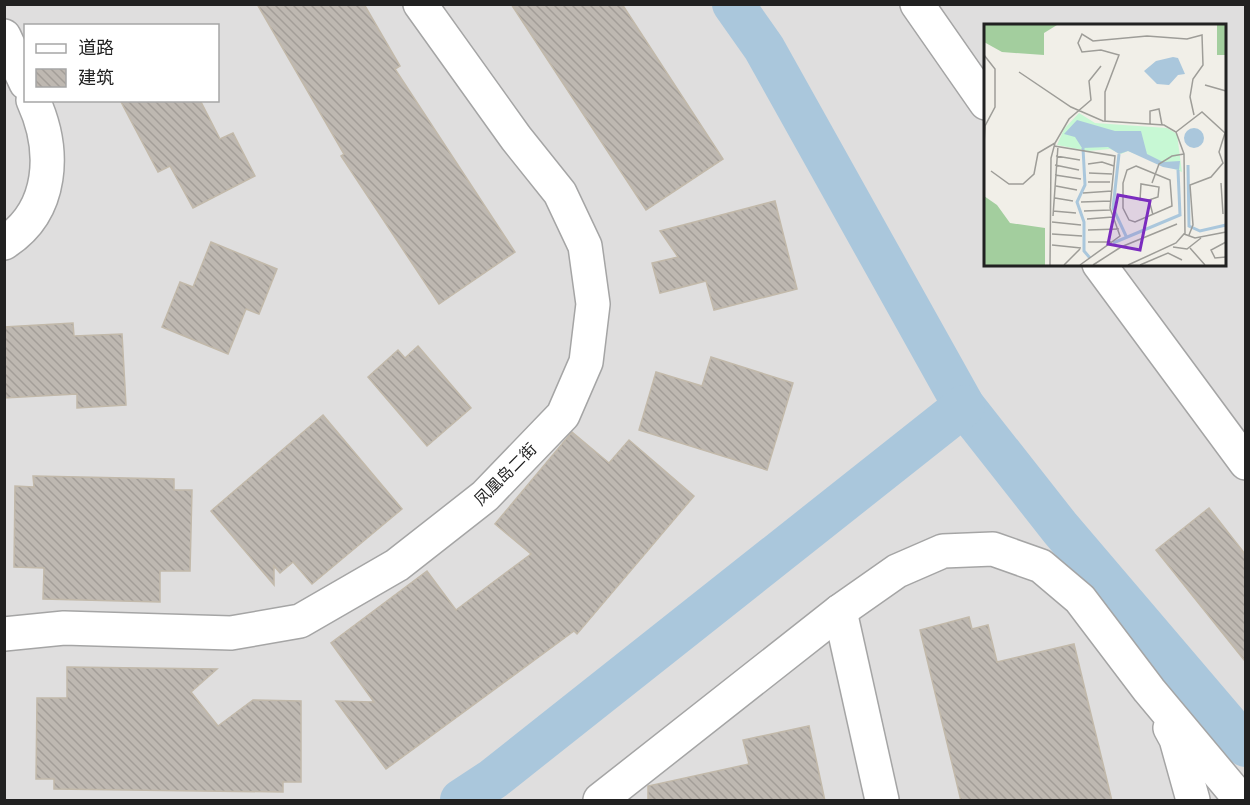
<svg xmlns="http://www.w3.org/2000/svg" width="1250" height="805" font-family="Lato,'Noto Sans SC',sans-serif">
  <defs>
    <pattern id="building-back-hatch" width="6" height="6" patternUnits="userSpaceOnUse" patternTransform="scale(1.5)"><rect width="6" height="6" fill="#beb8b1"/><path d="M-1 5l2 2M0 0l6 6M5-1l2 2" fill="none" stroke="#a39e98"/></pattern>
  </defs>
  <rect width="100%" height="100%" fill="#f1efe8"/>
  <path fill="#dfdede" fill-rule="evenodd" d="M5,5h1240v795h-1240zM26,26h192v74h-192zM986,26h238v238h-238z"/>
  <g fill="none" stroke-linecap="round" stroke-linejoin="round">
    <g stroke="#aac7dc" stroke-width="42">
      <polyline points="733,4 764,48 964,406 1060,528 1246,746"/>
      <polyline points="461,800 493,779 964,406"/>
    </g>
  </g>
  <g fill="url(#building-back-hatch)" stroke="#c2b9aa" stroke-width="1.5">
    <polygon points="257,4 364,4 400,66 395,69 515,252 439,304 341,156 344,154"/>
    <polygon points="511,4 622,4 723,159 646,210"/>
    <polygon points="120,100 200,100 220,139 233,133 255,176 193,208 170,166 158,172"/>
    <polygon points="775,201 797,289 714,310 706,281 660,293 652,263 678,257 660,231"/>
    <polygon points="211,242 277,269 259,314 246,309 228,354 162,327 180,282 193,287"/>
    <polygon points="73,323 74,336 122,334 126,405 77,408 77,394 4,398 4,327"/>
    <polygon points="418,346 471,408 427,446 368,377 398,350 405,358"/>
    <polygon points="711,357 793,383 767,470 639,430 656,372 702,386"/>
    <polygon points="323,415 402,509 312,584 293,562 280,573 274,566 274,585 211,511"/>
    <polygon points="572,432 609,463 629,440 694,496 577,634 574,631 386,769 336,701 374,702 331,643 427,571 456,610 531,554 495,524"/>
    <polygon points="33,476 174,479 174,490 192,490 190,571 160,571 160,602 43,599 44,568 14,567 15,486 34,487"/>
    <polygon points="1209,508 1245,554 1245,661 1156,550"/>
    <polygon points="969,617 972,629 988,625 997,662 1074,644 1112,801 961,801 920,630"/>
    <polygon points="67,667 217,669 191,692 218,726 253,700 301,701 301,782 283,782 283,792 54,789 54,779 36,779 37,698 67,698"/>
    <polygon points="809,726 825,801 648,801 648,786 749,764 743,740"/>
  </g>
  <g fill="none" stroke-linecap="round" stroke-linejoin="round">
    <defs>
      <g id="minor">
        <polyline points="917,4 986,103"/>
        <polyline points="4,36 26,83"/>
        <path d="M4,243c50,-32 52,-93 29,-143"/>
        <polyline points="1099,264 1246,463"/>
        <polyline points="840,611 882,800"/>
        <polyline points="4,634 64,628 231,633 300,621 397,565 485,496 563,415 586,362 593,304 585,246 560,193 516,138 420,4"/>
        <polyline points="1170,728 1176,739 1193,800"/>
        <polyline points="600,800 840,611 897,571 943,551 993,549 1041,566 1080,599 1149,690 1241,800"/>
      </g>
    </defs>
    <use href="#minor" stroke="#a5a5a5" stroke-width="36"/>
    <use href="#minor" stroke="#fff" stroke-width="33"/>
  </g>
  <g text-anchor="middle" stroke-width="4.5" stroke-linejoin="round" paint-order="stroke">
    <g font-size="16" fill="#212121" stroke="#fff">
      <text transform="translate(505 474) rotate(-45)" y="6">凤凰岛二街</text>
    </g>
  </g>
  <g transform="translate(984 24)">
    <rect width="242" height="242" fill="#f1efe8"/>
    <path d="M0,1h73l-13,8v22l-42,-3 -18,-10zM233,1h8v30h-8zM0,172l13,9 13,18 35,5v37h-61z" fill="#a3ce9e"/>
    <path d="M95,89l16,10 72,5 10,6 5,38 -54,-21 -7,3 -11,-5 -22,2 -31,-6 7,-16z" fill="#c7f8d4"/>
    <path d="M189,33l5,1 7,16 -7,1 -9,10 -12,-1 -13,-13 12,-10zM93,96l38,11h26l6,23 16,8 17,-1 -1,9 -16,-3 -35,-16 -9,3 -11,-7 -26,1 -7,-11 -11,-3zM200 114a10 10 0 1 1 20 0a10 10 0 1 1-20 0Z" fill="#aac7dc"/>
    <path fill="none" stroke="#aac7dc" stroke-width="3" d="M99,124l2,37 -8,17 7,20v29l6,7M135,130l-6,54 13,28M204,141l1,61 11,5 26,-6M129,219l67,-28 -2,-45"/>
    <path fill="none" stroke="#9e9d98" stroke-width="1.5" d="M0,31l11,14v38l-10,19 -1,18M35,48l52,35 32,14 61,4 12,7 8,22 1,80M221,61l21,6M121,97v-29l14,-37 -18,-5 -19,2 -4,-9 4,-9 11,7 54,-5 40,3 15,-4 1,30 -10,14 -3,18 4,18M166,100v-13l9,-2 3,16M192,108l26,-20 23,21 -6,19 4,11 -12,14 -21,8 3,40 -4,10M70,122l61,10 -5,52 10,28 -40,29M72,132l24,4M104,140l14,-2 12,4M71,141l24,5M152,142l34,14 2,26 -37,16 -6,-2 -6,-12v-25l4,-13zM7,147l18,13h14l11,-10 4,-21 17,-10M105,149l23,1M71,151l26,4M104,158h22M168,159l7,-19 13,-8 12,-2M237,159l2,31M72,162l21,4M99,169l29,-2M71,174l18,3M165,176h-9l1,-16 18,3 -1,10 -9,3 4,15M97,178l30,-1M69,187l23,2M100,187l26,-1M69,192l5,-70M103,195l26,-2M68,198l29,3M104,206l31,-1M68,210l30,2M104,218h23M242,218l-15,8 4,8 11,-1M68,221l29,3M189,223l14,2 14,-11M206,224l15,17M66,241l1,-107 4,-15 14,-24 22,-19 -2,-19 12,-15M80,241l16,-16M109,241l28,-18 56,-23M144,241l48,-22 8,-9 11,4 31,-6M156,241l28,-12 14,7"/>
    <path fill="#7b2cbf" fill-opacity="0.15" stroke="#7b2cbf" stroke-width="3" d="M134,171l32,6 -10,49 -32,-6z"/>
    <rect width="242" height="242" fill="none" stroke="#212121" stroke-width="3"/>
  </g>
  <rect width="1250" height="805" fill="none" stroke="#212121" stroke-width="12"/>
  <rect x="24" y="24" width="195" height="78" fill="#ffffff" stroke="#a6a6a6" stroke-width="1.5"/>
  <rect x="36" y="44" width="30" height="9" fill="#ffffff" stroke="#a6a6a6" stroke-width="1.5"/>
  <text x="78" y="54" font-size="18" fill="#212121">道路</text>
  <rect x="36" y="69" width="30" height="18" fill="url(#building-back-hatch)" stroke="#a6a6a6" stroke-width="1.5"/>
  <text x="78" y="84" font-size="18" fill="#212121">建筑</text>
</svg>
